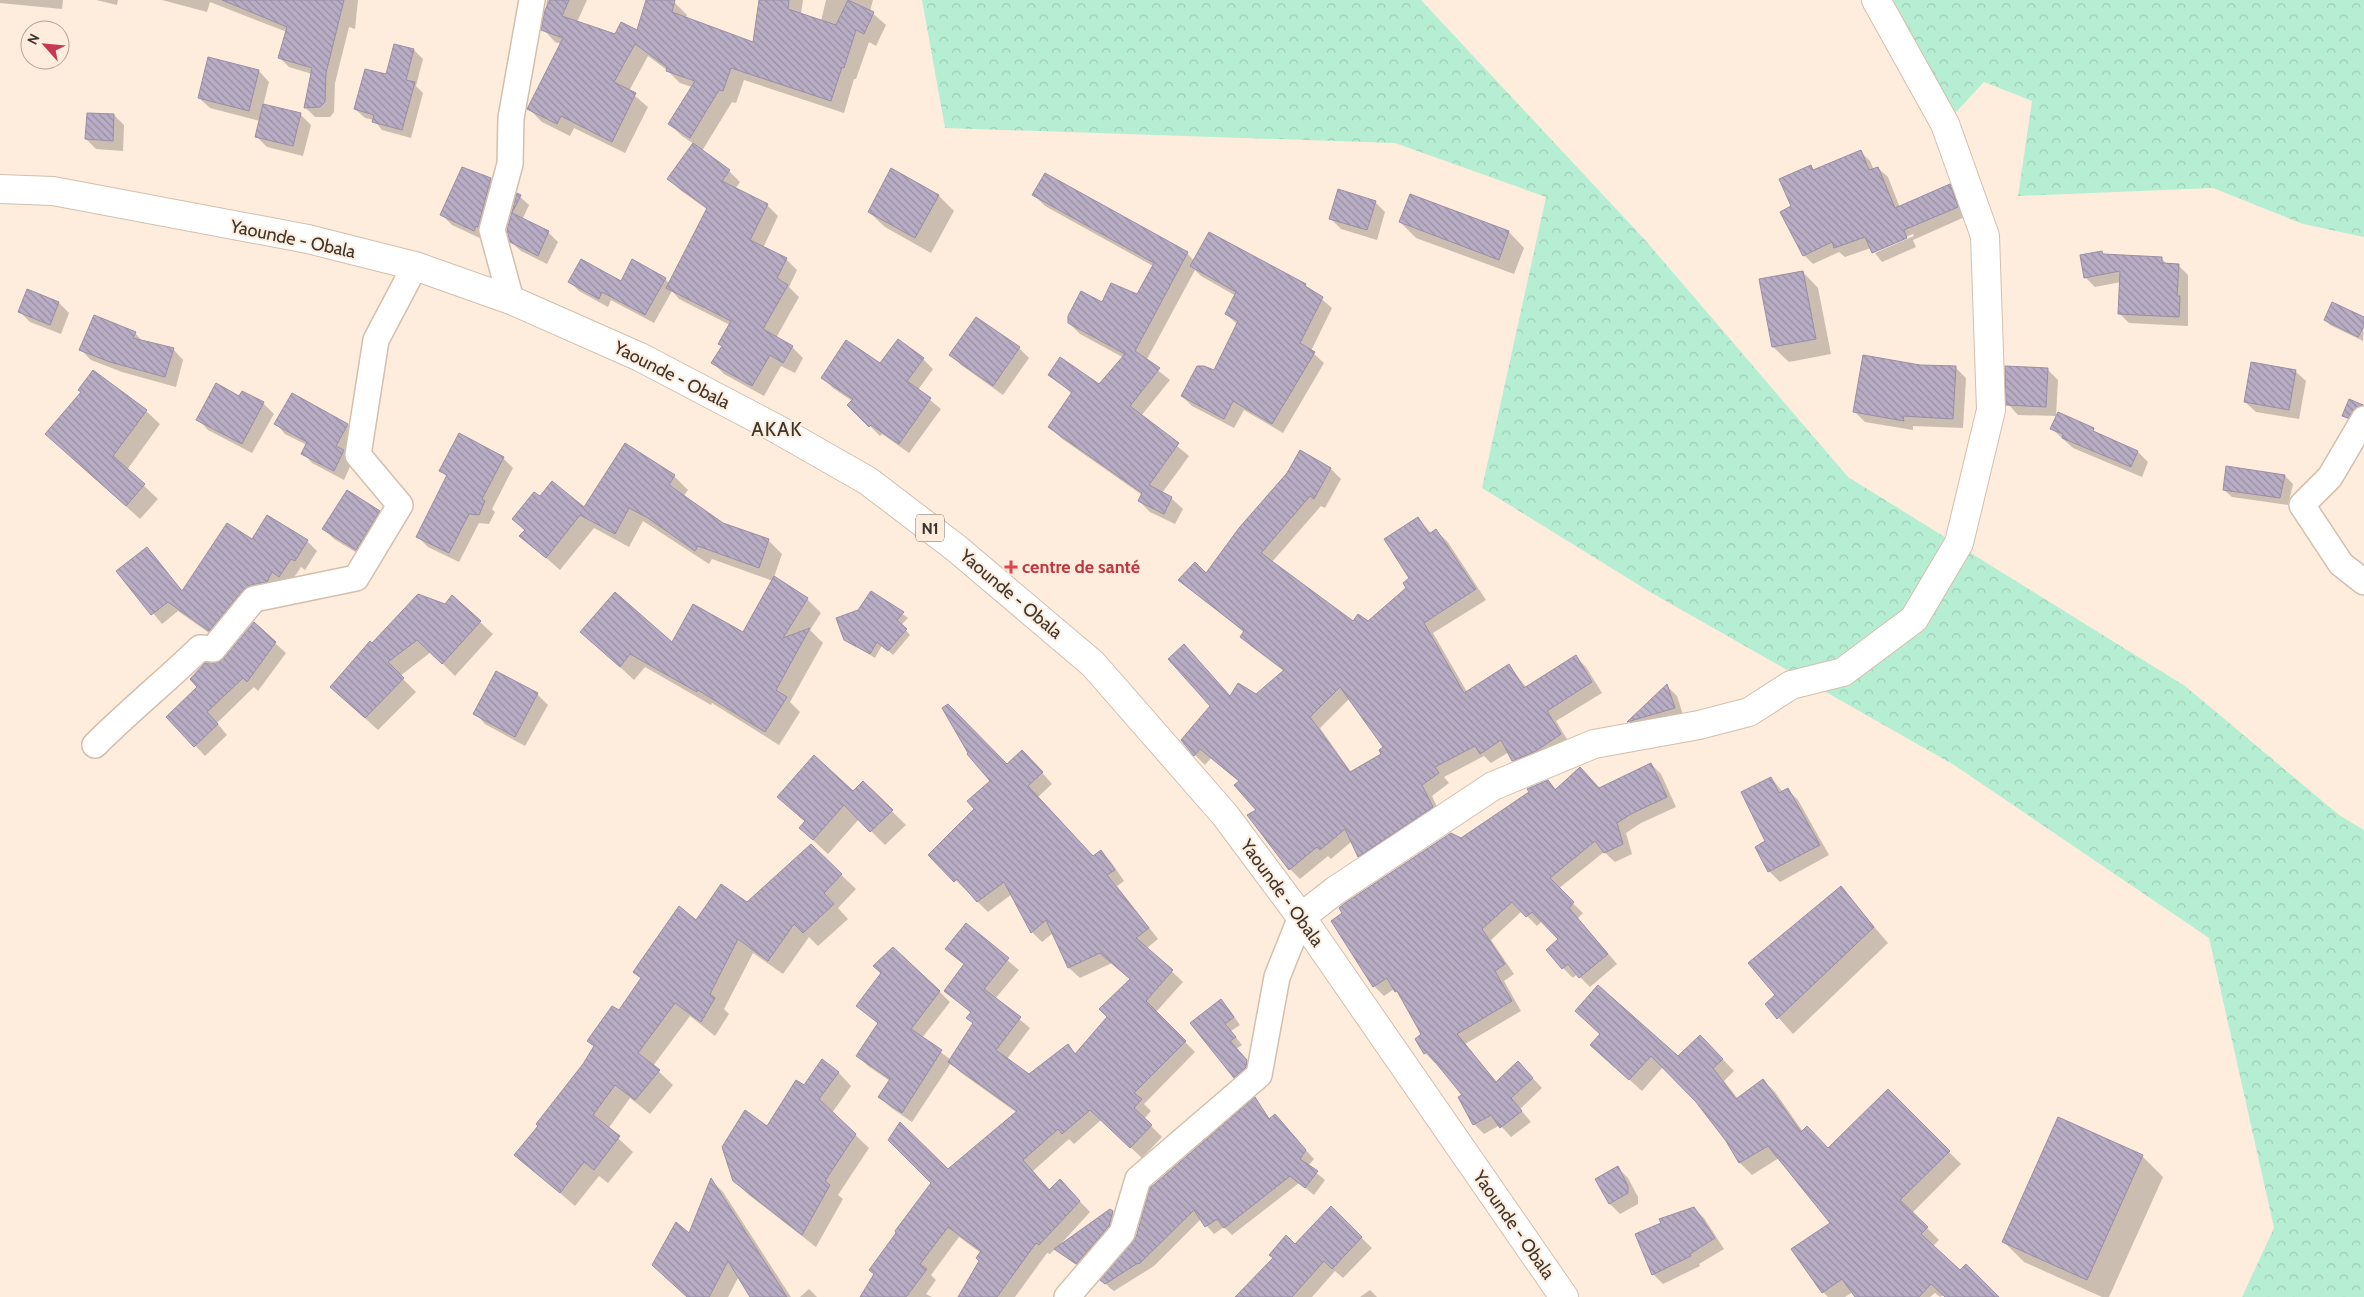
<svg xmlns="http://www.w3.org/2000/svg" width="2364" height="1297" font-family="Cabin,sans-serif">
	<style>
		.forest { fill: url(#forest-crowns) }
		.shadow { fill: #0003; fill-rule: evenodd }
		.building { fill: url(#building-back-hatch); stroke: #998ea5; fill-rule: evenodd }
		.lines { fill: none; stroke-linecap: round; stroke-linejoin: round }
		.minor-casing { stroke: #d3bfab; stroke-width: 28 }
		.tertiary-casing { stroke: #d3bfab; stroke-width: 30 }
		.trunk-casing { stroke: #d3bfab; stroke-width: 30 }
		.minor { stroke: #fff; stroke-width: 25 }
		.tertiary { stroke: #fff; stroke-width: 28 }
		.trunk { stroke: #fff; stroke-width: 28 }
		.health-dot { fill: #e0444e; stroke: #feeddd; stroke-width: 2 }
		.labels { text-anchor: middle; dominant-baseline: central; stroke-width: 4; stroke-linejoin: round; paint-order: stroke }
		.shield { fill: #feeddd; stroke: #776c62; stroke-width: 1 }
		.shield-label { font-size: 16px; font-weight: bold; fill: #3d352d }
		.street-label { font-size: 18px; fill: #3d352d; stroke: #feeddd }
		.health-label { font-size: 18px; font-weight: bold; fill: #be3a42; stroke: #feeddd; text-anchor: start }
		.quarter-label { font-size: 20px; letter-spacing: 1px; fill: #3d352d; stroke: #feeddd }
	</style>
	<defs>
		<pattern id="forest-crowns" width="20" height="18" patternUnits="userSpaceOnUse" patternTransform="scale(1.25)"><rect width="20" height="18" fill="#b6eed3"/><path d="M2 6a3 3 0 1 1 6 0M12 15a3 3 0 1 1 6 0" fill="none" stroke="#9dcdb5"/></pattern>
		<pattern id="building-back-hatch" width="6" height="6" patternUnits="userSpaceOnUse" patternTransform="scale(1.25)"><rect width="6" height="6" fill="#b8adc5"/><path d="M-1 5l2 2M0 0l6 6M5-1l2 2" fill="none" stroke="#978ea0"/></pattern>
	</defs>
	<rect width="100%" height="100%" fill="#feeddd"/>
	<g class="forest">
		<polygon points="922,0 1421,0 1646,241 1848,477 2185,686 2339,815 2364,830 2364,1297 2242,1297 2274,1228 2209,938 1954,765 1650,592 1482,488 1546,197 1395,143 945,128"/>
		<polygon points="1876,0 2364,0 2364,237 2303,224 2213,188 2018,196 2032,101 1984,82 1945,124"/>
	</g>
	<g class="shadow">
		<polygon points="0,0 63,0 62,9 0,3"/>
		<polygon points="96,0 118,0 117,5"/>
		<polygon points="162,0 358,0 355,29 349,27 335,83 334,112 330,117 315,117 305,107 312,74 289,67 279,57 287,32 210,2 207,12"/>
		<polygon points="547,0 587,0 577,22 616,36 638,32 647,0 665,0 674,2 687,15 686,18 754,43 761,0 803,0 801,14 821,21 826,0 873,0 870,11 886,25 876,46 869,42 856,79 854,79 844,113 744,80 736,103 732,102 702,151 729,171 740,182 735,189 767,205 778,216 763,248 786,259 797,270 789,287 799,297 776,338 792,347 803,358 795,373 781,366 764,396 724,374 713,363 723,347 730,325 679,299 672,291 654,323 611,300 608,307 579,291 570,282 621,282 665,279 670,284 708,210 680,190 669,179 694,144 682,136 670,124 692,87 680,83 667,70 648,56 629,91 648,107 625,153 574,128 570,136 542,122 529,109 561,44 555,42 543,29"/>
		<polygon points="395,45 414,50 423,59 416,86 423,93 411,138 382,130 374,120 365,118 355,109 387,76"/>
		<polygon points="209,59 259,71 269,82 263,106 301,115 311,125 303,156 267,147 257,137 260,121 210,108 199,98"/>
		<polygon points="114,115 124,125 123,151 96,149 86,139"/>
		<path d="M 1861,152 L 1870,161 L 1874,170 L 1878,168 L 1888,177 L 1900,208 L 1950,186 L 1959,195 L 1967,216 L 1913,240 L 1916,247 L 1882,262 L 1871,248 L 1845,257 L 1839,252 L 1813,264 L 1804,255 L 1793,207 L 1811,167 L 1815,171 ZM 1913,234 L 1914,236 L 1875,253 L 1875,250 Z"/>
		<polygon points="490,180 501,190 484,240 452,225 441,214"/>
		<polygon points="518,195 529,205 522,220 549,233 558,242 547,264 521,251 511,242 508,230"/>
		<polygon points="1034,195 1187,253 1194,261 1305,285 1332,308 1311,351 1324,363 1283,433 1244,410 1234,428 1192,406 1182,396 1214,372 1238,325 1226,314 1236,296 1201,276 1195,270 1146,361 1170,380 1141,416 1189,456 1162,493 1171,498 1183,509 1175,524 1150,512 1139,501 1142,495 1061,438 1050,427 1072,394 1050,374 1099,386 1124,358 1080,334 1069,323 1103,303 1137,296 1153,266 1045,206"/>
		<polygon points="939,196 954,211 931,253 885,227 869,212"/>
		<polygon points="1410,196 1509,232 1524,248 1514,274 1416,238 1400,222"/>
		<polygon points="1375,202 1385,212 1377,240 1341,229 1331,219"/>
		<polygon points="2101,252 2105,256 2162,259 2168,265 2178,265 2188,275 2188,326 2129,323 2119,313 2121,282 2095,287 2085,277"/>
		<polygon points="1803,272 1818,288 1831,354 1789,362 1773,347"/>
		<polygon points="28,291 59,303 69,313 61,334 30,322 20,312"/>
		<polygon points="2364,318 2363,341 2330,325 2325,320"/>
		<polygon points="135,333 143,342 173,349 183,360 176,387 122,372 91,360 81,350"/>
		<polygon points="1019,348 1029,358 1003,395 961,365 951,355"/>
		<polygon points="923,359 933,369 918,390 941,409 909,453 882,434 880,436 849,405 852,401 833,388 823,378"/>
		<polygon points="1920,366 1955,367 1966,378 1963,428 1913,426 1913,430 1865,422 1855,412"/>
		<polygon points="2048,370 2058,380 2056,416 2018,415 2008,404"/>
		<polygon points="2295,371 2306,381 2299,419 2256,412 2245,402"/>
		<polygon points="242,392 263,403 274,414 252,453 208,430 198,419 240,398"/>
		<polygon points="2350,400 2364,407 2353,422 2343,416"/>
		<polygon points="146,411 160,424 127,470 158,499 140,519 46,434"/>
		<polygon points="2058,414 2138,452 2148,462 2142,477 2073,448 2052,429"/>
		<polygon points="276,424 348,425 357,434 353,460 344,480 312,463 303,453 307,445 285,434"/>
		<polygon points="625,444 674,476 688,490 683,497 722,524 768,540 782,554 774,577 807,599 821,613 810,630 823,643 790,702 800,712 779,745 712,703 711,705 645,667 634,680 596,645 672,644 744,634 773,581 712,559 709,564 643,521 629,547 594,528 560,570 521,536 525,531 514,519 540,498 584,508"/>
		<path d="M 1300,452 L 1331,469 L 1341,479 L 1325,508 L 1321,506 L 1272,562 L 1354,623 L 1368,622 L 1408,589 L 1418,518 L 1432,534 L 1436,531 L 1447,541 L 1486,600 L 1433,633 L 1467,692 L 1509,666 L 1527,688 L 1576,657 L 1586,667 L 1602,693 L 1556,721 L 1570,744 L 1524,771 L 1513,760 L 1509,752 L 1491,763 L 1484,756 L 1444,777 L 1449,783 L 1432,796 L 1442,818 L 1369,866 L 1359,856 L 1352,841 L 1331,859 L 1328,856 L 1300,879 L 1290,869 L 1240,782 L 1211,758 L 1205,765 L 1195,755 L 1230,697 L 1256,696 L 1284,671 L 1252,647 L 1242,637 L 1245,633 L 1179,580 L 1207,575 L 1288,474 ZM 1350,698 L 1385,747 L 1383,754 L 1351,772 L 1320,728 Z"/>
		<polygon points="503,458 513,468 492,509 495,512 489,524 479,523 459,562 428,547 418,537 447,477 441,471"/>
		<polygon points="2227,467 2285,476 2293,484 2288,505 2232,497 2224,490"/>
		<polygon points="379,512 389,522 367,559 334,539 324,529"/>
		<polygon points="268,517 307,541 317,551 305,570 301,567 289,585 219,640 178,611 162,624 118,571 156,559 183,592 253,541"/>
		<polygon points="872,592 908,618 901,625 910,635 893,655 882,645 875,658 845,639 858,611"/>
		<polygon points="480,622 493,634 455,676 431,652 400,676 416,692 378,730 345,700 372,644"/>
		<polygon points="254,624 286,653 258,691 254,687 217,723 227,735 205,756 168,717 225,659"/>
		<polygon points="497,672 537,694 548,705 525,746 485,724 475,713"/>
		<polygon points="1667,686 1677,696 1684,718 1639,732 1629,722"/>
		<polygon points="1033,762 1052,784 1038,797 1094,857 1101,852 1111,862 1124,881 1117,886 1158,939 1147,948 1183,982 1156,1012 1195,1052 1144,1104 1151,1111 1144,1119 1162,1137 1142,1158 1101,1120 1074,1144 1069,1139 1033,1171 1050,1190 1070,1191 1090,1212 1058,1247 1110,1210 1120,1219 1084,1270 1055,1249 1050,1254 1047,1253 1015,1297 960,1297 981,1261 981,1253 959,1237 931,1275 936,1280 926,1294 932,1297 861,1297 948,1171 1017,1113 960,1072 951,1063 912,1122 890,1107 880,1097 890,1081 868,1066 858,1056 879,1024 858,1005 939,991 950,1002 922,1038 951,1060 974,1024 968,1018 971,1013 945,991 965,965 947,949 966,925 1019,970 995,999 1030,1028 1007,1059 1029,1076 1068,1046 1076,1054 1109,1017 1131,980 1112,963 1080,978 1069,968 1053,933 1042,942 1032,932 1012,894 988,912 930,855 975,809 992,781 1007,766"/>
		<polygon points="1651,764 1661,774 1676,807 1641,823 1626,833 1632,854 1615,862 1604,852 1558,889 1583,913 1578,918 1617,964 1590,987 1577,974 1573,978 1563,968 1560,939 1542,921 1537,926 1522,911 1491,940 1514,974 1504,981 1521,1011 1465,1044 1497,1083 1528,1073 1542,1088 1520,1109 1531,1122 1511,1137 1500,1125 1484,1134 1474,1124 1464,1095 1437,1062 1435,1063 1425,1053 1423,1035 1402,998 1394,989 1384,996 1374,986 1461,840 1548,781 1557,790 1599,789"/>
		<polygon points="1771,778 1783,792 1788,790 1798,800 1829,855 1780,882 1769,871 1767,842"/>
		<polygon points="863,783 906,825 885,845 859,819 828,854 800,828 806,822 779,797 853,792"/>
		<polygon points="811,846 856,889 838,908 848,919 818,946 809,937 783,974 753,953 724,1009 729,1014 715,1036 690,1016 653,1066 673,1085 650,1114 630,1098 608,1129 633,1152 608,1183 599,1176 575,1206 516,1155 584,1064 642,979 635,972 696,922 747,904"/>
		<polygon points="1841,888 1888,943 1793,1034 1766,1004 1777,995"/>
		<polygon points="1228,1008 1240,1025 1231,1031 1242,1045 1236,1049 1254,1069 1242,1084 1192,1023"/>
		<polygon points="1591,1045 1678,1058 1712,1048 1734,1071 1724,1081 1738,1099 1763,1080 1775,1092 1803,1132 1828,1149 1888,1091 1961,1164 1912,1213 1939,1240 1933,1246 1960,1272 1998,1297 1946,1297 1944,1295 1940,1297 1935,1293 1930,1297 1857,1297 1853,1292 1845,1297 1828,1297 1823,1292 1832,1223 1779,1158 1752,1175 1740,1163 1727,1141 1697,1101 1663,1067 1642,1091"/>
		<polygon points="838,1072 851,1086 832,1113 869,1148 838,1195 843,1199 816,1247 749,1195 735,1181 767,1128 804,1087"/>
		<polygon points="1255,1099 1270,1119 1282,1124 1314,1159 1308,1166 1325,1180 1314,1195 1299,1183 1232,1235 1224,1227 1214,1234 1201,1219 1154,1266 1114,1291 1110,1288 1102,1280"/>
		<polygon points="2142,1156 2163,1177 2109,1297 2102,1297 2024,1262 2004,1242"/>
		<polygon points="1618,1168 1628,1178 1638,1197 1638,1204 1620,1214 1610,1204 1597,1179"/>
		<polygon points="711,1180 723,1192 791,1297 752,1297 739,1276 728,1297 688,1297"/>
		<polygon points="1331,1208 1372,1248 1343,1278 1335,1271 1312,1297 1237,1297 1296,1246"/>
		<polygon points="1694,1208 1704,1218 1724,1249 1699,1264 1700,1266 1663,1284 1653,1274"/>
		<polygon points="809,1289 817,1297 800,1297"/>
		<polygon points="1370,1290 1377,1297 1360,1297"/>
	</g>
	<g class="building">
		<polygon points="222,0 344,0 326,73 325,102 320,107 304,108 312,68 278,58 287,27"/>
		<polygon points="550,0 569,0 562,16 615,34 621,22 637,30 646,0 675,0 672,12 753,42 759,0 789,0 788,9 836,25 848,0 874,12 864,34 856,30 844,68 842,67 831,101 731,68 723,91 719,90 690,138 668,124 695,81 666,71 667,67 635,44 614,82 636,93 612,142 561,116 557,124 527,109 563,38 541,30 545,10"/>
		<polygon points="394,44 414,49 406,80 415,82 402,130 372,122 374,115 354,109 365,69 386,74"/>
		<polygon points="208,57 259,70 249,111 198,98"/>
		<polygon points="263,104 301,113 293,146 255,137"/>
		<polygon points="87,113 114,114 113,141 85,139"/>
		<polygon points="693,143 730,170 722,181 768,204 750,240 787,258 777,278 788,285 763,329 793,346 783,363 770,355 752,386 711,363 722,346 718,344 731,321 666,288 707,208 667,179"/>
		<polygon points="1861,150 1869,170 1878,167 1895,208 1950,184 1958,207 1904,230 1907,238 1872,253 1865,237 1834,248 1832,242 1803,256 1780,212 1791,206 1779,179 1811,165 1813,170"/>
		<polygon points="462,167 491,178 478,227 476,226 474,231 440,215"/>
		<polygon points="891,168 939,195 915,238 868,212"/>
		<polygon points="1045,173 1188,252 1135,351 1160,368 1130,406 1179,443 1149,485 1172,497 1164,514 1138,501 1142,493 1048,427 1072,392 1048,375 1060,357 1099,384 1125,354 1068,323 1068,316 1081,291 1102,302 1111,283 1137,294 1154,263 1032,195"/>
		<polygon points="1338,189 1376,201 1367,230 1329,219"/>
		<polygon points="517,193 521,195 512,213 549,231 538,256 510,242 507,230"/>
		<polygon points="1410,194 1509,231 1499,260 1399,222"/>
		<polygon points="1209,232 1306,284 1305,286 1323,297 1300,343 1315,352 1272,424 1233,401 1224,419 1181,396 1197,366 1204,366 1214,370 1238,321 1225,314 1236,292 1190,266"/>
		<polygon points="2102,251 2103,254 2162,257 2162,263 2179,264 2177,296 2180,296 2179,317 2118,314 2120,271 2084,278 2080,255"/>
		<polygon points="581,259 621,281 632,259 666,278 645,315 602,292 599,299 568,282"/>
		<polygon points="1803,271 1816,339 1772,347 1759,279"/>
		<polygon points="27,289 59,302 50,325 18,312"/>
		<polygon points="2332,302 2364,317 2364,326 2358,337 2324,320"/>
		<polygon points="94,315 136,332 133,338 174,348 165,377 110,362 79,350"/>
		<polygon points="976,317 1020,347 993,386 949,355"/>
		<polygon points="898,339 924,358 907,381 931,398 899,444 871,425 869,427 847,405 853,399 821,378 846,340 880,363"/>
		<polygon points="1863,355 1920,365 1956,366 1953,419 1903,416 1904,421 1853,412"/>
		<polygon points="2251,362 2296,370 2289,410 2244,402"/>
		<polygon points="2005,366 2048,368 2046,407 2006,405"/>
		<polygon points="93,370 147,410 113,456 145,484 126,506 45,434 81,392 78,390"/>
		<polygon points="216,383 239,396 242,391 264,402 242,444 196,420"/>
		<polygon points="292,393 348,424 336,446 344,450 334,471 301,454 307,442 274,424"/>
		<polygon points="2349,399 2363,405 2356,407 2348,418 2342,416"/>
		<polygon points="2058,412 2094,428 2093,431 2138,451 2131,467 2062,438 2063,434 2050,429"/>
		<polygon points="459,433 504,457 482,499 485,501 479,515 469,514 449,553 416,537 447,475 439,471"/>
		<polygon points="625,443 675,475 669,485 723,523 769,539 759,568 698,546 695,551 648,518 629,508 615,534 580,515 546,558 519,536 525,530 512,519 534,492 540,496 552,481 584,507"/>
		<path d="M 1300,450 L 1331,468 L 1314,499 L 1310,496 L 1261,553 L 1353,621 L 1358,614 L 1368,621 L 1406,588 L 1403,583 L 1409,578 L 1384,539 L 1418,517 L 1429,534 L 1436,529 L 1476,589 L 1424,623 L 1464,693 L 1509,664 L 1524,688 L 1576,655 L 1592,682 L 1547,711 L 1561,734 L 1536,751 L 1512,761 L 1501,740 L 1480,754 L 1475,746 L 1435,767 L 1439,773 L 1422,785 L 1433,807 L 1358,857 L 1345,829 L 1320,850 L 1317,847 L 1289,870 L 1247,815 L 1256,810 L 1234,785 L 1239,781 L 1200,749 L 1194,756 L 1181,740 L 1210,706 L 1168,659 L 1184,644 L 1230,696 L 1238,683 L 1256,694 L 1284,670 L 1240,637 L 1244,631 L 1178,580 L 1195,562 L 1206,573 L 1239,528 L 1287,473 ZM 1340,687 L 1383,747 L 1379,750 L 1381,754 L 1350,772 L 1310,717 Z"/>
		<polygon points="2226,466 2285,475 2280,498 2223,490"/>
		<polygon points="347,490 380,511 356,550 322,529"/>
		<polygon points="267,515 308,540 295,561 291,559 279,577 272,572 267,582 251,585 243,590 209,631 168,602 151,615 116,571 147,547 182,591 227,523 252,539"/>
		<polygon points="774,576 808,598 783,638 810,628 776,690 787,697 765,732 698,690 697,692 630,654 620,667 580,632 615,592 672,642 693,604 743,632"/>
		<polygon points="871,591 904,612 897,620 907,629 888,651 877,642 870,654 844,640 836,618 858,610"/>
		<polygon points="418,594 445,604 452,595 481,621 442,664 417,640 388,662 404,678 365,718 330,687 370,641 372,643"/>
		<polygon points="254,622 276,642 247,682 243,678 207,712 218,724 194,747 166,717 197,687 190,679 205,663 218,662 224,658"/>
		<polygon points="496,671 538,693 515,737 473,714"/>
		<polygon points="1667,684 1675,708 1627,722"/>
		<polygon points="948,704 1007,764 1022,750 1043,772 1028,786 1093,856 1101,850 1115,870 1107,875 1149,928 1136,938 1173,970 1146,1001 1186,1041 1134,1093 1142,1099 1134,1108 1152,1125 1130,1148 1090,1110 1062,1134 1058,1129 1023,1160 1049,1190 1060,1179 1080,1201 1039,1245 1036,1243 997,1297 958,1297 979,1261 976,1258 981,1251 948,1227 920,1264 927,1269 906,1297 860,1297 874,1274 869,1270 896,1233 895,1231 931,1183 888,1140 900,1122 948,1169 1017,1111 948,1062 973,1023 966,1018 971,1012 944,991 964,964 945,949 966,923 1009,958 984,989 1021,1017 996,1050 1029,1074 1068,1044 1075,1054 1107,1017 1099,1009 1130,979 1100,953 1068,968 1046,920 1031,933 1004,882 977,902 957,879 954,882 928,855 974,809 967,801 990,781 967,754 968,753 942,708"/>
		<polygon points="814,755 853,791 863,781 893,810 870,832 844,805 813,840 799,828 805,821 777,797"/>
		<polygon points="1651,763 1667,797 1631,814 1617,823 1623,844 1604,853 1595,841 1550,878 1574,902 1569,908 1608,954 1579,978 1568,964 1562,969 1546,950 1558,939 1532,912 1526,917 1512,902 1482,929 1505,964 1495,971 1512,1001 1457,1034 1496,1082 1518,1061 1533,1078 1511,1098 1522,1111 1500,1128 1491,1115 1473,1125 1458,1097 1462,1095 1427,1052 1424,1054 1415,1039 1421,1034 1397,991 1395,992 1387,978 1373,987 1331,921 1342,913 1339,908 1345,903 1451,833 1461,838 1529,792 1527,789 1548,780 1555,790 1580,767 1599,788"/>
		<polygon points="1771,777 1779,793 1788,788 1820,845 1768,872 1755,847 1765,841 1741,792"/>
		<polygon points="811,844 842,874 824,893 834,904 803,933 794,924 768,961 738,939 710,994 715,998 701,1022 675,1003 638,1053 660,1070 635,1100 615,1085 593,1115 620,1136 594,1170 584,1162 560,1193 514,1155 538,1126 536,1124 583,1064 594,1046 587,1041 612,1006 619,1010 641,978 633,972 679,906 696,920 721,884 747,902"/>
		<polygon points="1841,886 1874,927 1777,1019 1765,1004 1775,995 1748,963"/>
		<polygon points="893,947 940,991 911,1029 942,1050 902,1113 878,1097 890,1079 856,1056 878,1023 856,1006 881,973 873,966"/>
		<polygon points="1598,985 1678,1056 1700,1035 1723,1059 1713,1068 1736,1099 1763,1079 1801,1132 1807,1126 1828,1148 1888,1089 1950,1151 1900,1200 1928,1227 1921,1234 1960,1270 1966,1264 1999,1297 1945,1297 1931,1284 1919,1297 1855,1297 1842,1279 1822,1293 1791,1249 1830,1223 1768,1146 1739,1163 1726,1141 1696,1102 1651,1056 1629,1080 1590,1045 1600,1034 1575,1011"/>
		<polygon points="1221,999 1234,1017 1225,1024 1236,1037 1230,1041 1247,1060 1246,1067 1234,1078 1190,1023"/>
		<polygon points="822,1059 839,1072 819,1099 856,1134 825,1181 830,1185 802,1235 733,1181 722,1147 745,1110 767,1126 796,1080 804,1085"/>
		<polygon points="1255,1097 1269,1119 1275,1114 1306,1150 1300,1159 1318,1171 1305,1188 1290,1176 1224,1228 1217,1219 1205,1227 1194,1210 1139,1264 1138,1263 1105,1284 1100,1280 1136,1237 1150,1188"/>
		<polygon points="2058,1117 2143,1155 2087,1280 2002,1242"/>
		<polygon points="1618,1166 1628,1186 1628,1193 1609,1204 1595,1179"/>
		<polygon points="711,1178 787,1297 750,1297 728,1261 709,1297 687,1297 652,1265 676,1222 689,1233"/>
		<polygon points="1331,1206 1362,1237 1332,1269 1324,1261 1292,1297 1235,1297 1273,1258 1269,1255 1286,1235 1295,1244"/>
		<polygon points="1694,1207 1715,1238 1690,1254 1691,1256 1652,1275 1635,1234 1661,1223 1659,1219"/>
		<polygon points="1110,1209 1113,1211 1109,1226 1076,1264 1054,1249"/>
	</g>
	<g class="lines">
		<defs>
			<g id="minor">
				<polyline points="511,300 492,230 510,164 511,118 532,0"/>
				<polyline points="2364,419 2330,477 2302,505 2341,564 2364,582"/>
				<path d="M 95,745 C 129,711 166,681 200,648 L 213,649 L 254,599 L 356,578 L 400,505 L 358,455 L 376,340 L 415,266"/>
				<polyline points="1067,1297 1122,1233 1138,1179 1259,1075 1277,977 1301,917"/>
			</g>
			<polyline id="tertiary" points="1301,917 1336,890 1493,786 1594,744 1699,725 1749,712 1791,685 1843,672 1914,619 1959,543 1991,410 1985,236 1945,124 1876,0"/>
			<polyline id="trunk" points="0,189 53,191 308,239 415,266 511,300 640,357 777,429 868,481 956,548 1093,664 1225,815 1301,917 1564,1297"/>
		</defs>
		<use href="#minor" class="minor-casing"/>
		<use href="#tertiary" class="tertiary-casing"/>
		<use href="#trunk" class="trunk-casing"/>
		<use href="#minor" class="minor"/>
		<use href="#tertiary" class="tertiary"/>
		<use href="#trunk" class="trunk"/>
	</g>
	<path class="health-dot" d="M1008.5 559.5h5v5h5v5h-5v5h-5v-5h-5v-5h5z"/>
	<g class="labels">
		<rect class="shield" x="916" y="514.5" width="28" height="27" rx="4"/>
		<g class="shield-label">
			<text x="930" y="528">N1</text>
		</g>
		<g class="street-label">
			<text transform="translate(293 239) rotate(12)">Yaounde - Obala</text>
			<text transform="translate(672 375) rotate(27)">Yaounde - Obala</text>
			<text transform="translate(1011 594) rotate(40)">Yaounde - Obala</text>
			<text transform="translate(1282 893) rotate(54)">Yaounde - Obala</text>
			<text transform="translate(1514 1225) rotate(55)">Yaounde - Obala</text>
		</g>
		<g class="health-label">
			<text x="1022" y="567">centre de santé</text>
		</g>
		<g class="quarter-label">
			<text x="777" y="429">AKAK</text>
		</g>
	</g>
	<g transform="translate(45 45) rotate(297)"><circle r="24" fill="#feeddd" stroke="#b1a397"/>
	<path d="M0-4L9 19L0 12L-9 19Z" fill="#c83850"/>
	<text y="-8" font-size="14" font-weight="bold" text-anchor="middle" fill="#3d352d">N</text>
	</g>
</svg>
